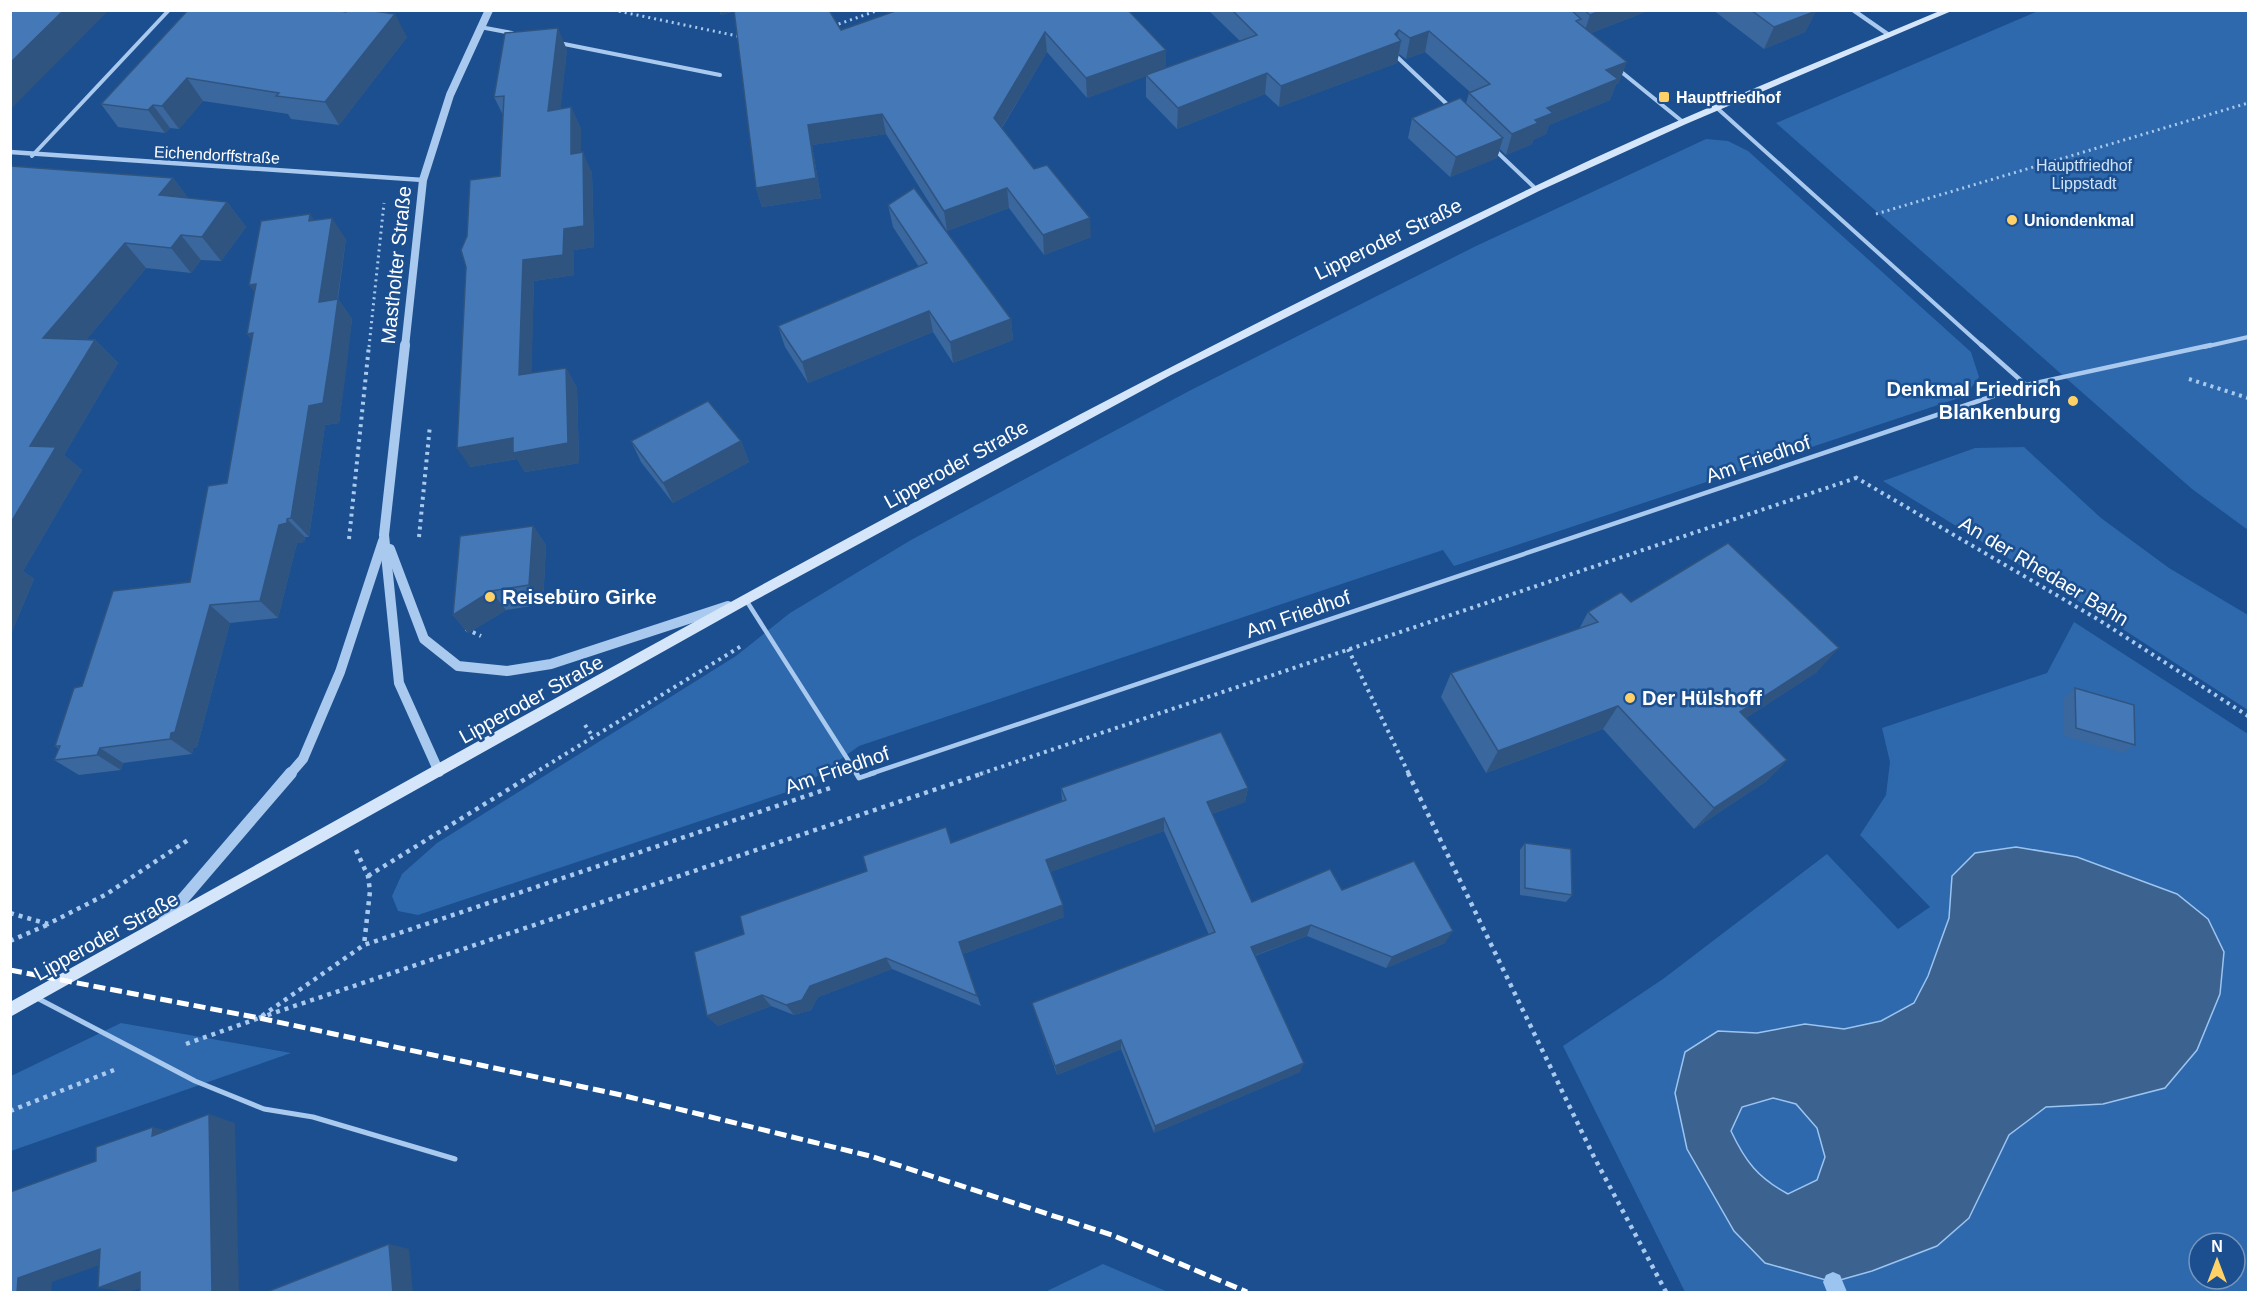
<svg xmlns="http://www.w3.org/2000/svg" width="2259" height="1303" font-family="Helvetica,sans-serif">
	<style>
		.green { fill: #2e69ad; fill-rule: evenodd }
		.water { fill: #3c6290; stroke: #9cc4f0; stroke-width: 1.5; fill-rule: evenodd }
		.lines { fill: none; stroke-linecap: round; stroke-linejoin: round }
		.stream { fill: #9cc4f0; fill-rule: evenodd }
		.path-far2 { stroke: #a9c9ee; stroke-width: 3; stroke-dasharray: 2 4; stroke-linecap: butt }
		.path-far1 { stroke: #a9c9ee; stroke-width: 4; stroke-dasharray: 3 4.5; stroke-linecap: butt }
		.path { stroke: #a9c9ee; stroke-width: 4.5; stroke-dasharray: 4 5; stroke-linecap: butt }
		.service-far2 { stroke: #a9c9ee; stroke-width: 4 }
		.service-far1 { stroke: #a9c9ee; stroke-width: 4.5 }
		.service { stroke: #a9c9ee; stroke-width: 5 }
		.minor { stroke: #a9c9ee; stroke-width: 4.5 }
		.tertiary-far2 { stroke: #a9c9ee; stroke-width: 8 }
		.tertiary-far1 { stroke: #a9c9ee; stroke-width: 10 }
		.tertiary { stroke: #a9c9ee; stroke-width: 12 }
		.secondary { fill: #d6e6fa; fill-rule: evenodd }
		.rail { stroke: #fff; stroke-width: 5; stroke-dasharray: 12 5; stroke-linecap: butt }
		.wall { fill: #3a679d }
		.shaded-wall { fill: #305480 }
		.building { fill: #4478b7; stroke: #305480; stroke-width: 1.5 }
		.poi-dot { fill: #ffd166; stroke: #1b4f8f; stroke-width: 2 }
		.labels { text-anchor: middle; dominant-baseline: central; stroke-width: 5; stroke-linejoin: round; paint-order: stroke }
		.far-poi-label { font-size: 16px; font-weight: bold; fill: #fff; stroke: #1b4f8f; text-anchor: start }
		.far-street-label { font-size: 16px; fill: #fff; stroke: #1b4f8f }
		.far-park-label { font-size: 16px; fill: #cfe3fa; stroke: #1b4f8f }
		.street-label { font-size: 20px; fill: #fff; stroke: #1b4f8f }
		.poi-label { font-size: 20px; font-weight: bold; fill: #fff; stroke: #1b4f8f; text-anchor: start }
	</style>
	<rect width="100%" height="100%" fill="#1b4f8f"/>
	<g class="green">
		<polygon points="2038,11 2248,11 2248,530 2192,489 1776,123"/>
		<polygon points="1706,139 1728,141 1748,151 1971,352 1979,377 1965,396 1454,566 1443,550 859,746 802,787 418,915 398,911 392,896 402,874 437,843 736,656 790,613 911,540 1189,391 1476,246"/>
		<polygon points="2024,447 2101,518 2169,568 2248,615 2248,710 2104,617 1883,481 1975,448"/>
		<path d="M 2074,622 L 2248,734 L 2248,1292 L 1685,1292 L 1563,1046 L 1663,979 L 1827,854 L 1898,929 L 1930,907 L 1860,835 L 1886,795 L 1890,762 L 1882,728 L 2047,673 ZM 1952,876 L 2130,878 L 2177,893 L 2103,1104 L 2046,1107 L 2009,1135 L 1970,1218 L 1937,1246 L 1872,1271 L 1833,1282 L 1765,1263 L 1734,1231 L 1718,1031 L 1757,1033 L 1805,1024 L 1844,1029 L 1881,1021 L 1914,1003 L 1928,976 L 1949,918 ZM 2199,1243 L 2235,1243 L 2235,1279 L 2199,1279 Z"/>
		<polygon points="121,1023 291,1053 11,1151 11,1076"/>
		<path d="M 1773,1098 L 1796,1104 L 1817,1128 L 1825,1157 L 1817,1180 L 1788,1194 C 1757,1177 1746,1163 1731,1131 L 1742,1107 Z"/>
		<polygon points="1103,1264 1168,1292 1045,1292"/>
	</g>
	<path class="water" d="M 2016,847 L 2077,857 L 2177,894 L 2208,919 L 2224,952 L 2220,994 L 2197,1050 L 2165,1088 L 2103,1104 L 2046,1107 L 2009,1135 L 1969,1218 L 1937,1246 L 1872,1271 L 1833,1282 L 1765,1263 L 1734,1231 L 1687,1149 L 1675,1093 L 1685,1052 L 1718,1031 L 1757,1033 L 1805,1024 L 1844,1029 L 1881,1021 L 1914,1003 L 1928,976 L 1949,918 L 1952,876 L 1975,853 ZM 1773,1098 L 1796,1104 L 1817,1128 L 1825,1157 L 1817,1180 L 1788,1194 C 1758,1178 1745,1161 1731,1131 L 1742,1107 Z"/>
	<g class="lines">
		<polygon class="stream" points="1833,1272 1840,1275 1847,1292 1827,1292 1823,1282 1826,1275"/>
		<g class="path-far2">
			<polyline points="613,10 742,37"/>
			<polyline points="833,26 879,10"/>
			<polyline points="1876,214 2248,103"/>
			<polyline points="369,347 384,203"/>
		</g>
		<g class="path-far1">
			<polyline points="2189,379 2248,398"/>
			<polyline points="1855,477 2099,620 2248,716"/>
			<polyline points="419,537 430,425"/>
			<polyline points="349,539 369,345"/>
			<polyline points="466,629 481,636"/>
			<polyline points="1348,649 1409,774"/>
			<polyline points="585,725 593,737"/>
			<polyline points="533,774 743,645"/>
			<polyline points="980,774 1856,478"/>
		</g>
		<g class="path">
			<polyline points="1408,773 1594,1157 1666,1292"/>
			<polyline points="356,850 368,876 370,891 364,945"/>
			<polyline points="368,876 535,773"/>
			<polyline points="10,913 48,924 105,895 188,840"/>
			<polyline points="10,941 47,925"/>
			<polyline points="259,1018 984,773"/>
			<polyline points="186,1044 259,1018 364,945 833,787"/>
			<polyline points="10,1111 114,1070"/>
		</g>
		<g class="service-far2">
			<polyline points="480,27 512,33"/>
			<polyline points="559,43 720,75"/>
			<polyline points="1395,55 1450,107"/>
			<polyline points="1619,70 1683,122"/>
			<polyline points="1717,108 1983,347"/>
			<polyline points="1495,150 1536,189"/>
			<polyline points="32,156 169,10"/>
			<polyline points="2204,347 2248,337"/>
		</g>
		<g class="service-far1">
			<polyline points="1981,345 2026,385"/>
			<polyline points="746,600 857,774"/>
			<polyline points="870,774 2026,385 2211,345"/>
		</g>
		<g class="service">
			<polyline points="856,773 859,778 874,773"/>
			<polyline points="37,998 195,1081 264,1109 313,1117 455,1159"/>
		</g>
		<g class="minor">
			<polyline points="1853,10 1889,35"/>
			<polyline points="10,152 423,180"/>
		</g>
		<polyline class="tertiary-far2" points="405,347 423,180 450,95 489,10"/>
		<g class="tertiary-far1">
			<polyline points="405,345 384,535 399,683 439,772"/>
			<polyline points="390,549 424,639 458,666 507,671 551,664 728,606"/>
			<polyline points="290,774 303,759 340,672 383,541"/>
		</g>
		<polyline class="tertiary" points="164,921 291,773"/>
		<path class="secondary" d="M 1942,10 L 1954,10 L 1686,124 L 1539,191 L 1171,375 L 750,603 L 10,1017 L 10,1002 C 513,723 1012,436 1531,188 C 1665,123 1804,68 1942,10 Z"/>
		<polyline class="rail" points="10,970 259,1018 621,1095 870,1156 1112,1235 1247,1292"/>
	</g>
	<g class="wall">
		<polygon points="188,10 407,37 339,125 291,119 288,114 203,101 179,129 170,128 165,133 118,127 101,104"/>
		<polygon points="719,10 829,10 841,30 1128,10 1166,68 1240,41 1208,10 1650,10 1591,33 1619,83 1616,84 1610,100 1549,125 1546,134 1533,140 1532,144 1506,155 1500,149 1497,158 1450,177 1408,138 1412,118 1466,103 1469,93 1470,92 1425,52 1406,59 1399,54 1397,63 1279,107 1265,94 1177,129 1146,97 1146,76 1087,98 1047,52 1002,128 1034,169 1091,237 1044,255 1009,208 947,231 886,134 812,145 821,198 762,207 756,188 735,11 721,15"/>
		<polygon points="1713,10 1816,11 1805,32 1764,49"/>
		<polygon points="567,50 560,109 571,107 581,129 581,152 592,173 594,247 574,250 574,275 534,281 531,373 566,368 577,388 579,463 525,472 517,459 470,467 500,176 503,115 494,97"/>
		<polygon points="42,169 173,178 188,198 227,202 246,227 221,261 201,260 191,273 146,268 87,339 95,340 118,363 64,455 82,470 23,571 34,579 10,636"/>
		<polygon points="888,205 1011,319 1013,340 953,363 933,332 808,383 785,347 778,326 919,267 893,227"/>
		<polygon points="310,214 314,221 346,239 338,299 352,319 339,423 325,425 309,537 305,537 304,542 297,543 278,618 230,623 197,747 193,748 192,754 123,763 121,770 79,775 54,760 59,749 55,746 82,686 190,582 227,483 252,340 247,334"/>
		<polygon points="631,441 741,441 749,462 673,503 641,462"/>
		<polygon points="533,526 546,545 543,604 506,610 468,633 453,615"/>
		<polygon points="1631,602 1817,672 1746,718 1787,760 1765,782 1694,829 1603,729 1486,773 1441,697 1451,673 1579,629 1588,612"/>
		<polygon points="2075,688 2135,745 2123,753 2064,736 2064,697"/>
		<polygon points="1061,788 1248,788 1245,802 1212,814 1252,902 1342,890 1445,943 1386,968 1307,936 1255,956 1300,1072 1154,1133 1121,1049 1057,1075 1035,1013 1032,1003 1209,935 1164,831 1050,872 1064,917 963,954 981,1006 892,969 818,997 811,1010 794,1015 771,1006 718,1026 707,1016 744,934 951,843 1062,801"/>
		<polygon points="1525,843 1572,895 1566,902 1520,895 1520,850"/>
	</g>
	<g class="shaded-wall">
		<polygon points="64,10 109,10 10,110 10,63"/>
		<polygon points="720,10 738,10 721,15"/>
		<polygon points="1602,10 1650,10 1583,36 1590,15"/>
		<polygon points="1816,11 1805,32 1764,49 1774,27"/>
		<polygon points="395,14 407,37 339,125 325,102"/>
		<polygon points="558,28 567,50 558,132 548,111"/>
		<polygon points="1399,30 1396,43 1401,41 1397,63 1279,107 1281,86 1395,34"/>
		<polygon points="1429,31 1425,52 1406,59 1410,38"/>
		<polygon points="1045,32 1047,52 996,137 994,118"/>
		<polygon points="1166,50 1166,69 1087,98 1086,78"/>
		<polygon points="1627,62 1619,83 1616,84 1610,100 1549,125 1546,134 1533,140 1532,144 1506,155 1512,134 1535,120 1547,108 1606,70"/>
		<polygon points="1267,73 1265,94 1177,129 1178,108"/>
		<polygon points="187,78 203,101 179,129 162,106"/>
		<polygon points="153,105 170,128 165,133 148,110"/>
		<polygon points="571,107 581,129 581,175 571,154"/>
		<polygon points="882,114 886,134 812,145 821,198 762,207 756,188 808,125"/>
		<polygon points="1503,138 1497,158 1450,177 1456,157"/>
		<polygon points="583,152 592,173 594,247 574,250 574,275 534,281 531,396 519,375 523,260 564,229"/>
		<polygon points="173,178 192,203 159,195"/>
		<polygon points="1007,188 1009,208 947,231 944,211"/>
		<polygon points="227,202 246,227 221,261 202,237"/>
		<polygon points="310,214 324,235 309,221"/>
		<polygon points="332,218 346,239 334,322 319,302"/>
		<polygon points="1090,218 1091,237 1044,255 1043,235"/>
		<polygon points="181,235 201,260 191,273 171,248"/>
		<polygon points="125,243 146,268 68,362 43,338"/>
		<polygon points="256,284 265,306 249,285"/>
		<polygon points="338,299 352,319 346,371 339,423 325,425 309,537 291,518 309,406"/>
		<polygon points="929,311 933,332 808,383 802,362"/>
		<polygon points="1011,319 1013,340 953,363 950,342"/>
		<polygon points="253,333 263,354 247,334"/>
		<polygon points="95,340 118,363 64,455 82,470 23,571 34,579 10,636 10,524 30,446"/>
		<polygon points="566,368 577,388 579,463 525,472 517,459 470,467 457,448 513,438"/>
		<polygon points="741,441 749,462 673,503 663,483"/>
		<polygon points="287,519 305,537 304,542 297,543 278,618 260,601 279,525"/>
		<polygon points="533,526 546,545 543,604 529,585"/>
		<polygon points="491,591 506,610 468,633 453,615"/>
		<polygon points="210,605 230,623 197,747 193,748 192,754 170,739 171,733"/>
		<polygon points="1839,648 1817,672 1720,735 1740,712"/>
		<polygon points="1618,706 1603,729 1486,773 1498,751"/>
		<polygon points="100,748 123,763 121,770 97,755"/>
		<polygon points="1787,760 1765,782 1694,829 1714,808"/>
		<polygon points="1248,788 1245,802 1206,816 1207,802"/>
		<polygon points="1164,818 1164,831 1048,873 1046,860"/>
		<polygon points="1063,905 1064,917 963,954 981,1006 959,942"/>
		<polygon points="1311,925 1307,936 1248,958 1251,947"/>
		<polygon points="1453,931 1445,943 1386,968 1392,957"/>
		<polygon points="886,958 892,969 818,997 811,1010 794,1015 786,1005 810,986"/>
		<polygon points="762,995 771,1006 718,1026 707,1016"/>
		<polygon points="1121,1040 1121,1049 1057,1075 1055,1066"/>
		<polygon points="1304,1063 1300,1072 1154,1133 1155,1126"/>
		<polygon points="209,1114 235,1123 239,1293 212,1293"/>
		<polygon points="153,1127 181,1135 152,1136"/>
		<polygon points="389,1244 409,1249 413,1293 393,1293"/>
		<polygon points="100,1249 131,1254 52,1282 51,1293 17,1293 18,1278"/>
		<polygon points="140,1272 170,1276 130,1292 98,1288"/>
	</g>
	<g class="building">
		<polygon points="10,10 64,10 10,63"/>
		<polygon points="188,10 334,10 346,12 348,10 366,10 395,14 325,102 276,96 279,93 187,78 162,106 153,105 148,110 101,104"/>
		<polygon points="734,10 829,10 841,30 898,10 1128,10 1166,50 1086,78 1045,32 994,118 1034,169 1047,165 1090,218 1043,235 1007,188 944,211 882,114 808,125 816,178 756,188"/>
		<polygon points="1232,10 1571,10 1581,19 1576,21 1627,62 1606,70 1618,79 1547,108 1553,113 1535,120 1538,123 1512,134 1469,93 1490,84 1429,31 1410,38 1399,30 1395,34 1401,41 1281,86 1267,73 1178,108 1146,75 1257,35"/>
		<polygon points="1584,10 1602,10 1590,15"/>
		<polygon points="1751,10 1816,10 1816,11 1774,27"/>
		<polygon points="558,28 548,111 571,107 571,154 583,152 584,226 564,229 563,255 523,260 519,375 566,368 568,443 513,453 513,438 457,448 466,267 461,250 467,236 470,180 500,176 504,96 494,97 505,33"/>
		<polygon points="1460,98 1503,138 1456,157 1412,118"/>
		<polygon points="10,166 173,178 159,195 227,202 202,237 181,235 171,248 125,243 43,338 95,340 30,446 56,447 10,524"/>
		<polygon points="914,188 1011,319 950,342 929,311 802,362 778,326 927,263 888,205"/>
		<polygon points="310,214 309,221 332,218 319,302 338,299 331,351 323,403 309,406 291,518 287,519 287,523 279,525 260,601 210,605 175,732 171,733 170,739 100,748 97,755 54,760 60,746 55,746 74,688 82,686 113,591 190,582 208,486 227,483 253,333 247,334 256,284 249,285 261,221"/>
		<polygon points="708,401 741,441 663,483 631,441"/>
		<polygon points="533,526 529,585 491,591 453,615 460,536"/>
		<polygon points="1728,543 1839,648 1740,712 1787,760 1714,808 1618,706 1498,751 1451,673 1598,622 1588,612 1621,592 1631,602"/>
		<polygon points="2075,688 2134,705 2135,745 2076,728"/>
		<polygon points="1221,732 1248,788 1207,802 1252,902 1330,869 1342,890 1414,861 1453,931 1392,957 1311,925 1251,947 1304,1063 1155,1126 1121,1040 1055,1066 1032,1003 1215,932 1164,818 1046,860 1063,905 959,942 977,996 886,958 810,986 802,1000 786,1005 762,995 707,1016 694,952 744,934 740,916 867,871 863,856 946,827 951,843 1066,800 1061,788"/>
		<polygon points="1525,843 1571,849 1572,895 1525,888"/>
		<polygon points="209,1114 212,1293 140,1293 140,1272 98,1288 100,1249 18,1278 17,1293 10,1293 10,1192 96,1161 96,1147 153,1127 152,1136"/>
		<polygon points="389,1244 393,1293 264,1293"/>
	</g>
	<g class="poi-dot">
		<rect x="1658" y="91" width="12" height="12" rx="3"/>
		<circle cx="2012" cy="220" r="6"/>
		<circle cx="2073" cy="401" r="6"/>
		<circle cx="490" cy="597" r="6"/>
		<circle cx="1630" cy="698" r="6"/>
	</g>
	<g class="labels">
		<g class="far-poi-label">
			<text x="1676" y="97">Hauptfriedhof</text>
			<text x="2024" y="220">Uniondenkmal</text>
		</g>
		<g class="far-street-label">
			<text transform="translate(217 155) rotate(3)">Eichendorffstraße</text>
		</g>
		<g class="far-park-label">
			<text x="2084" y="165">Hauptfriedhof<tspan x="2084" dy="18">Lippstadt</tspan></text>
		</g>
		<g class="street-label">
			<text transform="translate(1388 239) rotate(-26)">Lipperoder Straße</text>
			<text transform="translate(396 265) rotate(-84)">Mastholter Straße</text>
			<text transform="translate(1758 459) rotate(-19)">Am Friedhof</text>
			<text transform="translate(956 464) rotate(-29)">Lipperoder Straße</text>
			<text transform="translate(2044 571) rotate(31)">An der Rhedaer Bahn</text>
			<text transform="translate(1298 614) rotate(-19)">Am Friedhof</text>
			<text transform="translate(531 699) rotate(-29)">Lipperoder Straße</text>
			<text transform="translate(837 770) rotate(-19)">Am Friedhof</text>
			<text transform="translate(106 936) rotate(-29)">Lipperoder Straße</text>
		</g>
		<g class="poi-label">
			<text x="2061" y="389" text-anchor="end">Denkmal Friedrich<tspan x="2061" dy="23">Blankenburg</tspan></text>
			<text x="502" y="597">Reisebüro Girke</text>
			<text x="1642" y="698">Der Hülshoff</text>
		</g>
	</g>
	<rect width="2259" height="1303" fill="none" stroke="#ffffff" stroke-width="24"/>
	<g transform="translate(2217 1261)"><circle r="28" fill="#1b4f8f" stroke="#7695bc" stroke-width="1.5"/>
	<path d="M0-4.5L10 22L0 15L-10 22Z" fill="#ffd166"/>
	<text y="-9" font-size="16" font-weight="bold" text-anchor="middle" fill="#ffffff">N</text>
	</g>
</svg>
